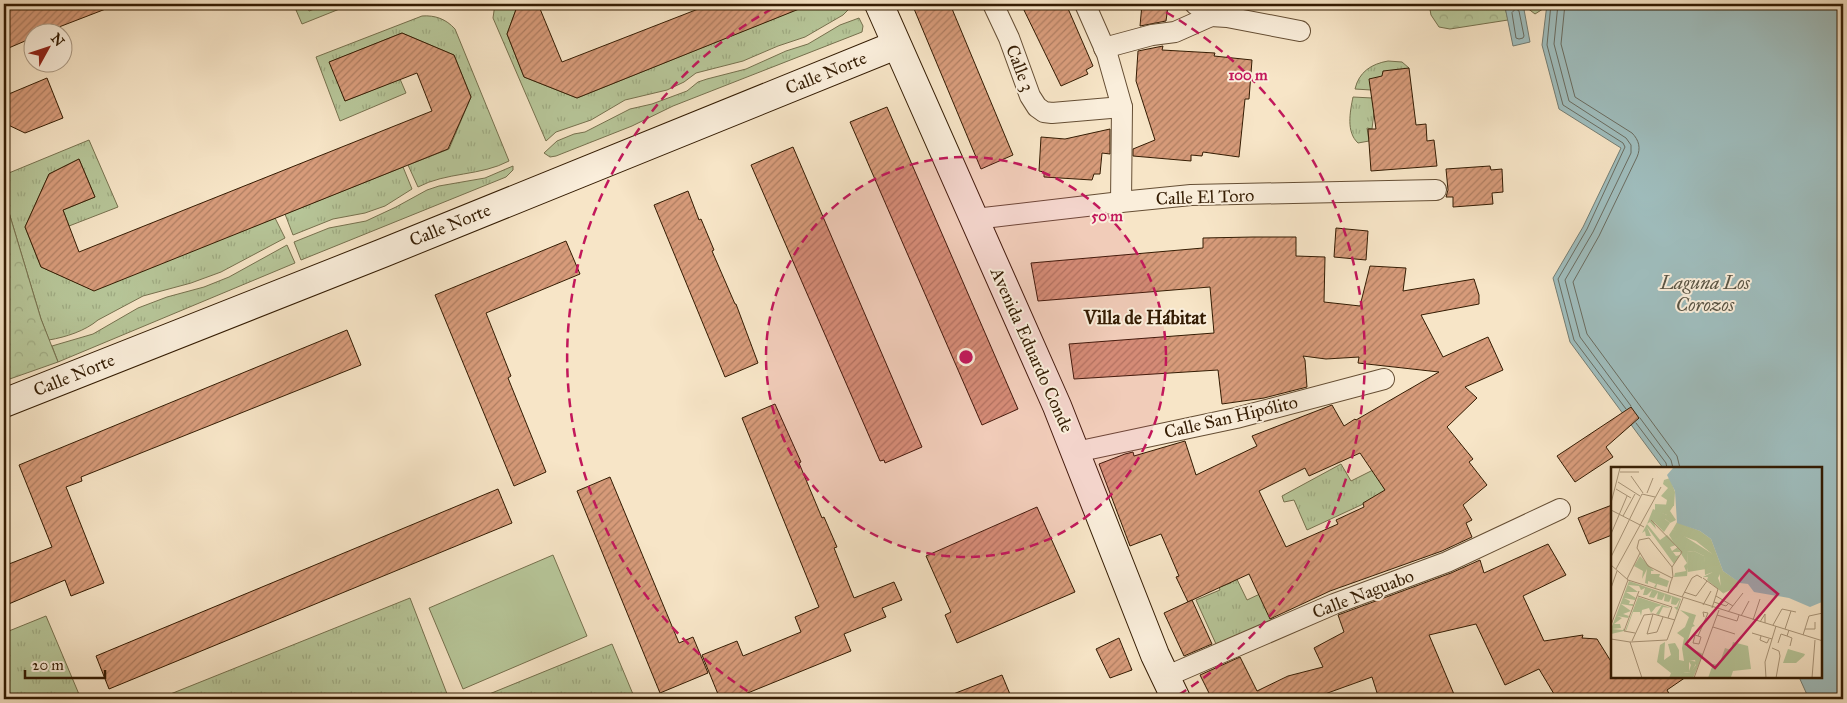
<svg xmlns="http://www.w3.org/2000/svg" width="1847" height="703" font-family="'IM FELL Great Primer',serif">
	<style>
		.grass { fill: url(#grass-tufts); stroke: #76714e }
		.forest { fill: url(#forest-crowns); stroke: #76714e }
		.garden { fill: #b7c699; stroke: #76714e }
		.water { fill: #9fbdbd; stroke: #747d73 }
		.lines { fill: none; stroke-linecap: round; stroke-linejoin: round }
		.shore { stroke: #6a6c60; stroke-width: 1 }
		.building { fill: url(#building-hatch); stroke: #341c03; fill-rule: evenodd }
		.street-casing { stroke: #654e34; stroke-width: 22 }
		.secondary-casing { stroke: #341c03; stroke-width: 30 }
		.street { stroke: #faeedb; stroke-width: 20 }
		.secondary { stroke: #faeedb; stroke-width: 28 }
		.ring { fill: none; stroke: #c2185b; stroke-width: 2.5; stroke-dasharray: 9 6 }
		.labels { text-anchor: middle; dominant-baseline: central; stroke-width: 4; stroke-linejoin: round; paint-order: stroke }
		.street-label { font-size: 18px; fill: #341c03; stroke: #faeedb }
		.water-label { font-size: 19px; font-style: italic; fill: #595444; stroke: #faeedb }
		.neighbourhood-label { font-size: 19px; font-weight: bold; fill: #341c03; stroke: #faeedb }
		.inset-road { fill: none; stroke: #a99579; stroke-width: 1 }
		.view { fill: #c2185b; fill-opacity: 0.15; stroke: #c2185b; stroke-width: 2.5 }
		.inset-edge { fill: none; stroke: #341c03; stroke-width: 2.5 }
		.centre { fill: #c2185b; stroke: #faeedb; stroke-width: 2.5 }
		.ring-label { font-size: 15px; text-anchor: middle; font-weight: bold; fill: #c2185b; stroke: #faeedb; stroke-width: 4; stroke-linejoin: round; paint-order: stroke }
	</style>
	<defs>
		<pattern id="grass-tufts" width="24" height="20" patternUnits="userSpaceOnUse" patternTransform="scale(1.25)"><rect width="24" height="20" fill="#b7c699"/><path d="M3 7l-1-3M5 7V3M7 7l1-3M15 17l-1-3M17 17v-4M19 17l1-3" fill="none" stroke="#9eaa82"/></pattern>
		<pattern id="forest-crowns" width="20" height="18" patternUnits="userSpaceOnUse" patternTransform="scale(1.25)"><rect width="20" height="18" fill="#b7c699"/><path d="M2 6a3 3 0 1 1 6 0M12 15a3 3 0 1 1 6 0" fill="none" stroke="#9eaa82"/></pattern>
		<pattern id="building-hatch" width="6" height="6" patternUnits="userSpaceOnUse" patternTransform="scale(1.25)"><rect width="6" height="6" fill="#d79b7a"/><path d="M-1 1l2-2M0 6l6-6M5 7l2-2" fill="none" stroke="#af7e62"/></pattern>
	</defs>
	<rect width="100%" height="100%" fill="#f7e5c7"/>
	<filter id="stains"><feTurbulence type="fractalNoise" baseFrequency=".004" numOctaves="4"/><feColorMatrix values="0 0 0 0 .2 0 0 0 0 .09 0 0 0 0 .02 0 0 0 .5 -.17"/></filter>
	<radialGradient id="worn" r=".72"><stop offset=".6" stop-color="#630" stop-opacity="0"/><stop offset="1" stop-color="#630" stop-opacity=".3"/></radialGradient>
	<g class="grass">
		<polygon points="327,4 352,4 302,24 296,10 307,5 309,11"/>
		<polygon points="495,4 518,4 507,34 524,77 577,98 793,11 796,4 854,4 843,15 805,37 778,46 743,61 696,73 684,82 667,90 625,100 591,120 556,132 546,141 493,18"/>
		<path d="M 422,16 C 435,15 446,19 455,29 L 509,161 C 481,176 446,172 418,187 L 408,165 L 449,149 L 471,97 L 454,55 L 402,33 L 330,62 L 345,101 L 400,79 L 406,93 L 340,121 L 316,57 Z"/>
		<polygon points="859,18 863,26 862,32 673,106 632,126 556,156 550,157 544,153 557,141 574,134 585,132 630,109 652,104 687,91 698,82 707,79 746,69 786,51 808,44 840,25"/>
		<path d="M 1388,61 L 1402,62 L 1409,68 L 1384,76 L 1371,90 L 1355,89 C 1359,72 1371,64 1388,61 Z"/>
		<path d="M 1353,97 L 1372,98 L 1374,112 L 1372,129 L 1367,128 L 1369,141 L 1358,143 C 1346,132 1350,112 1353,97 Z"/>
		<path d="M 89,140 L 118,207 L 69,226 L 63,210 L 95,197 L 79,159 L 49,174 L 25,227 L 41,267 L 93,290 L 275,218 L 285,238 L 221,272 L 191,283 L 143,296 L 98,320 C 85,331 66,337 49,340 L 41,319 L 4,196 L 4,175 Z"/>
		<polygon points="513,166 513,170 506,177 301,260 294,242 329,228 366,221 396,207 427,190 439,186 485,178"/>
		<polygon points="403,167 412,189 385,206 365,213 333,219 293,235 285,214"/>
		<polygon points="287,245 295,263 58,362 52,346 93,334 138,308 167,297 204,287 229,277"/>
		<polygon points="1341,464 1351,481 1373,470 1387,493 1307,530 1294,500 1284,502 1282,496"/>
		<polygon points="1214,532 1247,600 1262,593 1274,620 1216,644 1196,600 1220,590 1219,587 1231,583 1220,558"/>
		<polygon points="410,598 449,699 158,699"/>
		<polygon points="46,616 81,699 4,699 4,633"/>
		<polygon points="612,644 635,699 477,699"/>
	</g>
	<g class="forest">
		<polygon points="1429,4 1547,4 1546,7 1535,14 1522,4 1505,7 1508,20 1450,29 1439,27 1431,15"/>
		<polygon points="4,196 41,319 58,362 4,381"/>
	</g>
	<polygon class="garden" points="553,555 587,636 463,689 429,608"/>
	<g class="water">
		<polygon points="1523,4 1530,42 1513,46 1505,7"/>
		<polygon points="1547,4 1843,4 1843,699 1809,699 1799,677 1821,677 1821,468 1663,468 1570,342 1553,278 1583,227 1621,148 1559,109 1542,45"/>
	</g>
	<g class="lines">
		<g class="shore">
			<polyline points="1551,4 1547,45 1563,105 1623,143 1625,147 1587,229 1558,279 1574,340 1626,409"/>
			<polyline points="1558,4 1554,44 1569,101 1626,138 1631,145 1631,153 1593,232 1565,280 1580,337 1631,406"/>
			<path d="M 1565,4 L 1561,44 L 1575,97 L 1632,133 C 1639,140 1641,148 1637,157 L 1599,236 L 1573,282 L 1587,334 L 1677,456 L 1680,468"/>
			<polygon points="1516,9 1519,11 1524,36 1523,38 1519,39 1516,38 1512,13"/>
			<polyline points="1640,418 1671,460 1673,468"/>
			<polyline points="1636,423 1666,463 1667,468"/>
		</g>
	</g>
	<g class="building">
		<polygon points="4,4 116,4 116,5 46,32 32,32 32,38 4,50"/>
		<polygon points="518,4 538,4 562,62 711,4 809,5 577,98 524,77 507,34"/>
		<polygon points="912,4 950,4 1013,155 981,169"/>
		<polygon points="1021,4 1066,4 1093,66 1086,70 1088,74 1061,86"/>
		<polygon points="1142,4 1168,6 1166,21 1140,26"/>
		<polygon points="402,33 454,55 471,97 448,149 94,291 41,267 25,227 49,174 79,159 95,197 63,210 79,252 432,111 417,73 345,101 329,62"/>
		<polygon points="1163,46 1162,50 1215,53 1214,56 1252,60 1249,99 1245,99 1239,157 1203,152 1202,156 1191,155 1191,161 1133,156 1133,149 1155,140 1136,81 1138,51"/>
		<polygon points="1409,68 1416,125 1426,124 1427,141 1434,140 1437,166 1371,171 1368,129 1376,129 1369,79 1382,76 1383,71"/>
		<polygon points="47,78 63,118 25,133 4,123 4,96"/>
		<polygon points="887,107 1018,409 982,425 850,122"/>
		<polygon points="1110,129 1110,154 1102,153 1100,174 1094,174 1092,180 1044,177 1044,172 1039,171 1041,137 1065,139"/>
		<polygon points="793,147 922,447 885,463 884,460 880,461 751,165"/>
		<polygon points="1490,166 1491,170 1502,169 1503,192 1492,193 1493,204 1453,207 1453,197 1446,197 1448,190 1446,169"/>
		<polygon points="688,191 699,220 701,219 714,250 712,251 735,304 736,304 758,363 725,377 654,205"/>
		<polygon points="1336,228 1368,231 1366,260 1334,257"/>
		<path d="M 1253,237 L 1296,237 L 1296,256 L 1325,257 L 1324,302 L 1360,306 L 1370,266 L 1406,268 L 1403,291 L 1474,279 L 1479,295 L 1479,304 L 1421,315 L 1443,357 L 1488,337 L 1503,370 L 1465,387 L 1477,398 L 1447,427 L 1473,459 L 1469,462 L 1487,485 L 1463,505 L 1472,520 L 1466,523 L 1472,537 L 1442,551 L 1330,591 L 1270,619 L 1249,574 L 1188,602 L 1176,577 L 1179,576 L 1161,534 L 1130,546 L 1099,464 L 1125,454 L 1133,452 L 1134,456 L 1185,441 L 1196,475 L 1257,446 L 1252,436 L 1332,405 L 1344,426 L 1355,419 L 1356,420 L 1439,372 L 1358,363 L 1359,357 L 1326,359 L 1303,356 L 1305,360 L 1307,387 L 1264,398 L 1222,404 L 1218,370 L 1074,379 L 1069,344 L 1214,333 L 1210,287 L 1038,301 L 1031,263 L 1203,248 L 1203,238 ZM 1360,453 L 1385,490 L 1363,503 L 1364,507 L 1336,520 L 1338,524 L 1286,547 L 1259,491 L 1305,468 L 1309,476 Z"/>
		<polygon points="566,241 580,274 486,313 511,376 508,378 546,472 514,486 435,295"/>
		<polygon points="347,330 361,365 81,477 82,481 66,487 104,583 71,596 65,580 4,606 4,566 52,547 19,465"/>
		<polygon points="775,404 801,462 799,463 822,518 824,517 837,547 834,548 854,598 894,582 902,600 882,608 886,617 844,634 851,651 733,699 720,699 702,655 737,641 743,656 801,632 795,617 819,607 742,418"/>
		<polygon points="1631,407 1639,418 1606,447 1613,457 1575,482 1557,456"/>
		<polygon points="610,477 679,643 693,637 708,673 660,693 577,491"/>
		<polygon points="498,489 512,523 109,689 96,656"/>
		<polygon points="1612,505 1612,535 1589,544 1578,518"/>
		<polygon points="1037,507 1075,592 957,643 945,615 951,612 926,556"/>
		<polygon points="1548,544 1566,575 1523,596 1544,641 1583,635 1582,638 1597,639 1612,663 1612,677 1686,677 1667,690 1672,699 1557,699 1539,669 1505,685 1476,624 1429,635 1456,699 1379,699 1372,677 1311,699 1212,699 1200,675 1240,657 1257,691 1288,676 1323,667 1314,648 1344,632 1338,615 1451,573 1480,560 1484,573"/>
		<polygon points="1192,600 1212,644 1184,656 1164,613"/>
		<polygon points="1119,638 1132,670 1110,678 1096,649"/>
		<polygon points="1002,675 1012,699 943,699 943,698"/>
	</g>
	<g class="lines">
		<defs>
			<g id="street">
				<polyline points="993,4 1009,38 1030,96 1037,107 1044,112 1052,113 1122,107"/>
				<polyline points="1085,4 1107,54 1122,107 1121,202"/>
				<polyline points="1195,4 1211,16 1227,17 1300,31"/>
				<polyline points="1104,48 1152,35 1175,32 1211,16"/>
				<polyline points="975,219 1121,202 1191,195 1436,190"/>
				<polyline points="1076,452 1236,418 1384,379"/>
				<polyline points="1165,677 1334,604 1447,562 1560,509"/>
			</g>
			<g id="secondary">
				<polyline points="879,4 1057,406 1155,655 1176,699"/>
				<polyline points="4,403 383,253 896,45"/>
			</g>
		</defs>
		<use href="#street" class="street-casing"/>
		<use href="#secondary" class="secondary-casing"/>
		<use href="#street" class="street"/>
		<use href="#secondary" class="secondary"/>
	</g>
	<circle cx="966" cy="357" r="200" fill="#c2185b" fill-opacity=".12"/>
	<g class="ring">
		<circle cx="966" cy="357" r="200"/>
		<path d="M760 699A399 399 0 0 1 779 5M1153 5A399 399 0 0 1 1172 699"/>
	</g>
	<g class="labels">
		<g class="street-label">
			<text transform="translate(1020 68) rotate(69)">Calle 3</text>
			<text transform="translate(826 73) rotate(-22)">Calle Norte</text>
			<text transform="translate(1205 197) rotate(-2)">Calle El Toro</text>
			<text transform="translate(450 225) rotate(-22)">Calle Norte</text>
			<text transform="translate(1032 350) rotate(66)">Avenida Eduardo Conde</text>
			<text transform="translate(74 375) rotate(-22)">Calle Norte</text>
			<text transform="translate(1231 417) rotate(-13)">Calle San Hipólito</text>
			<text transform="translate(1363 594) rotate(-21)">Calle Naguabo</text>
		</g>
		<g class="water-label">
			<text x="1705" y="282">Laguna Los<tspan x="1705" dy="22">Corozos</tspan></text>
		</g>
		<g class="neighbourhood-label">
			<text x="1145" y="317">Villa de Hábitat</text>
		</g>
	</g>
	<g transform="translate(1611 467)">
		<rect width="211" height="211" fill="#f7e5c7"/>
		<path d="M 59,11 L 64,25 L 63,39 L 55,38 L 56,33 L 50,29 L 57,21 L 52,17 L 53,13 ZM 42,42 L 56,48 L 54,52 L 59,56 L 53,65 L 43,55 L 45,62 L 39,55 L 36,57 ZM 36,57 L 49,73 L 56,68 L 60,72 L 65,78 L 59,80 L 61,84 L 67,80 L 70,85 L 62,85 L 65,89 L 69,88 L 63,97 L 36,60 L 40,69 L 35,69 L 34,64 L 31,66 ZM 62,62 L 100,86 L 111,103 L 107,111 L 113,127 L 96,113 L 97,110 L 92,110 L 102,105 L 94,108 L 93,89 L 83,84 L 76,85 L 77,100 L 76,109 L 63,110 L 64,106 L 75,104 L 73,99 L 76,96 L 58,68 ZM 29,89 L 43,104 L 40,104 L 40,107 L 49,107 L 48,110 L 58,114 L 56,120 L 46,117 L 45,121 L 43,120 L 45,117 L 37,114 L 37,117 L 34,116 L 36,102 L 31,112 L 32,104 L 23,99 ZM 18,114 L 70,132 L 64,151 L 66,143 L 63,140 L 66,140 L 69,132 L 65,138 L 60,137 L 61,129 L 58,135 L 53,134 L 54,127 L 51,133 L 46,132 L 47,125 L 43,131 L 38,130 L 41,123 L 36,128 L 32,128 L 34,121 L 30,123 L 28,119 L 17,118 L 27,125 L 15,125 L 25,131 L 24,133 L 13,131 L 19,134 L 18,137 L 22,137 L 22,139 L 10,137 L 20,144 L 12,147 L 18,149 L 17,151 L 6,149 L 11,151 L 3,157 L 9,157 L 10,161 L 1,162 L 12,163 L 13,161 L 13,164 L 0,167 L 0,162 ZM 27,130 L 60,141 L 52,140 L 48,148 L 45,147 L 51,138 L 45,140 L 40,146 L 38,141 L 31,143 L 30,149 L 29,145 L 22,145 L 15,164 L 14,164 ZM 122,175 L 137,179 L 140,202 L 122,204 L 120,210 L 97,211 L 102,197 L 108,198 L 114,181 L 120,183 Z" fill="#b7c699"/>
		<path d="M 44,37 L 63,38 L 59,44 L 65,53 L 59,56 L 52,50 L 56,48 L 44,44 ZM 66,55 L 89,64 L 100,72 L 112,104 L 128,115 L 126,120 L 113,126 L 110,124 L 108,98 L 104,99 L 100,86 L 85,74 L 69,68 L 62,62 ZM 69,143 L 85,148 L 82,157 L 84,159 L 81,160 L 75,179 L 92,187 L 82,211 L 68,211 L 72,205 L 79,206 L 85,198 L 84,193 L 78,194 L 78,204 L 60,206 L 46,195 L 49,178 L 54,175 L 53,193 L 60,188 L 57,177 L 64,176 L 68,183 L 68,193 L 73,194 L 71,181 L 73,171 L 66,166 L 74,160 L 78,150 Z" fill="#b7c699"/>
		<path d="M 77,193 L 86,195 L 80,206 L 73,205 L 68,211 L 58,211 L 60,206 L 71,202 L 78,204 L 80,198 Z" fill="#b7c699"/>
		<path d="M 83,84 L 93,89 L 95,102 L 77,105 L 76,85 ZM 177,182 L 194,187 L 193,189 L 185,196 L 172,196 Z" fill="#b7c699"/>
		<path d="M 62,1 L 211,1 L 211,135 L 199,140 L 178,131 L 143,125 L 137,117 L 129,116 L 112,104 L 100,72 L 89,64 L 66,56 L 64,24 L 56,8 Z" fill="#9fbdbd"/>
		<path class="inset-road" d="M 9,5 L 28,5M 20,9 L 32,26M 7,15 L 29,29M 5,22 L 20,31M 36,26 L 42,11M 0,36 L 9,1M 0,43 L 33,60M 12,49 L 24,27M 40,53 L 71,85 L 61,100M 0,67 L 16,29M 0,90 L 31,27 L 44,30M 0,98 L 17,113 L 212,174M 5,102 L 50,20M 92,111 L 107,122 L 101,141M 16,112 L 29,86M 0,121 L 6,104M 73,125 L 85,129 L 96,114M 57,126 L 58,121 L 60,114 L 61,112 L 61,111 L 62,110 L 61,100 L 38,71 L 28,73 L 26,81 L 37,99 L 61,111M 27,129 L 61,140 L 57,151M 105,129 L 122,139M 71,130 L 81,111 L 86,108 L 91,111M 103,135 L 115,139 L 118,136M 92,138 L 100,124M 117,145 L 132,126M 42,147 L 36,167 L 46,165 L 52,150M 106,148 L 126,154 L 128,148M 130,149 L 138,134M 142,153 L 149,132M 149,155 L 154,147 L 154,156M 0,158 L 17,113M 162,158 L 171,142 L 185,145M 102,160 L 124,167M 174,162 L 180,144M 194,162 L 204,162 L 204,155M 178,163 L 176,169 L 181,171 L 179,179M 24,166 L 13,164 L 28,124M 141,166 L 161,172M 192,168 L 198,149 L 212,146M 87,169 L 84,168 L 82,176 L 88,177 L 90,170 L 87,169 L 97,146 L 92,145 L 93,150M 150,169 L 149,173 L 156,176 L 158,172M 0,172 L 19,175 L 56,173 L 72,131M 21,174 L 33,148 L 42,147 L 64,153M 19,175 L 31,211M 167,176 L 170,167 L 176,169M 161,181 L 168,184 L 169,189 L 165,211M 83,211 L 108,143M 155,211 L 154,195 L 165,159M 201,211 L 204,173"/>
		<path class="view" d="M 138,103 L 167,127 L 104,201 L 75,177 Z"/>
		<rect width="211" height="211" class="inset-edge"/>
	</g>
	<circle cx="966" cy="357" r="8" class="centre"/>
	<g class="ring-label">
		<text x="1248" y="80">100 m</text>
		<text x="1107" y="221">50 m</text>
	</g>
	<rect width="1847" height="703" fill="none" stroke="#f7e5c7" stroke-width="20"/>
	<rect x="5" y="5" width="1837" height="693" fill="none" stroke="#341c03" stroke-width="2.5"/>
	<rect x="10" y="10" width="1827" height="683" fill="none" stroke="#341c03"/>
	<g transform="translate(48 48) rotate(50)"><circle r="24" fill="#faeedb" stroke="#ab9a85"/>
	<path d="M0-4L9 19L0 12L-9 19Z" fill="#8f2418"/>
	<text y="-8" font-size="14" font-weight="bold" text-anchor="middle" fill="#341c03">N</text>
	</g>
	<path d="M25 670v8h80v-8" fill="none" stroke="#341c03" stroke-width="2.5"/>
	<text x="32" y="670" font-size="15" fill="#341c03" stroke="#faeedb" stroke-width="4" paint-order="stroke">20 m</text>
	<rect width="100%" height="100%" filter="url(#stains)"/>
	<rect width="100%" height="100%" fill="url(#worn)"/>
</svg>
